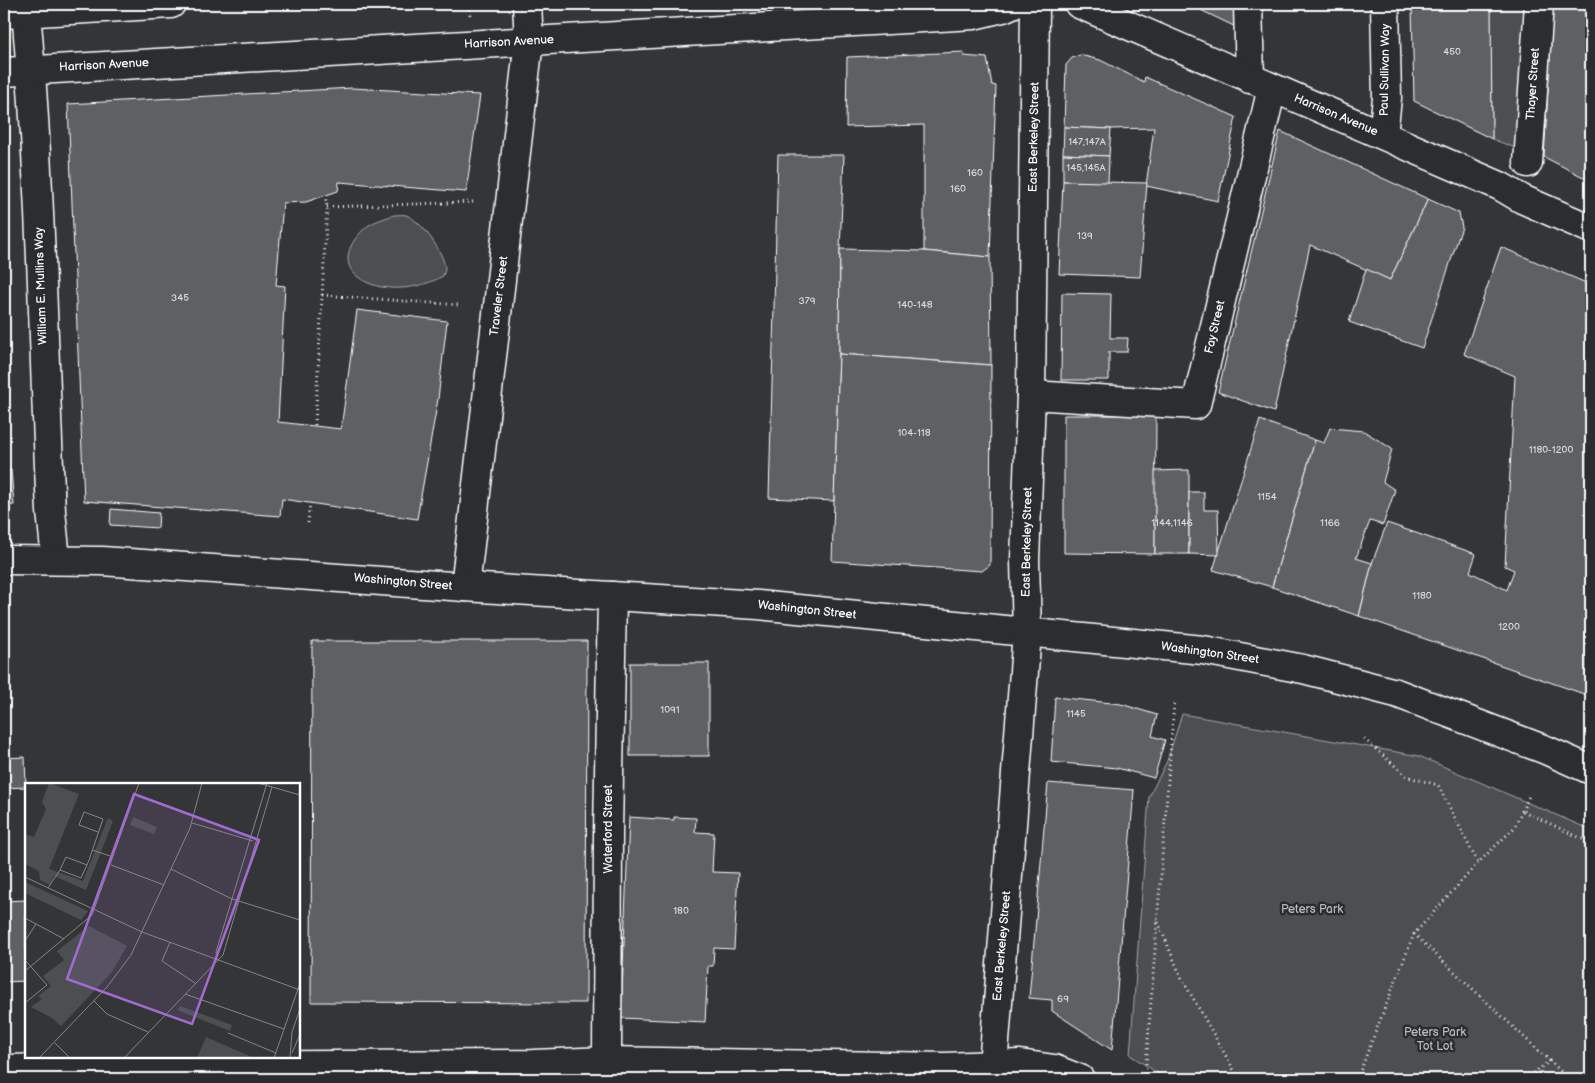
<svg xmlns="http://www.w3.org/2000/svg" width="1595" height="1083" font-family="'Balsamiq Sans',sans-serif">
	<style>
		.green { fill: #4c4f50; stroke: #a6a7a8 }
		.building { fill: #5f6162; stroke: #fff }
		.lines { fill: none; stroke-linecap: round; stroke-linejoin: round }
		.minor-casing { stroke: #fff; stroke-width: 31 }
		.major-casing { stroke: #fff; stroke-width: 31 }
		.path { stroke: #fff; stroke-width: 3; stroke-dasharray: 1 4; stroke-linecap: butt }
		.minor { stroke: #2a2d2e; stroke-width: 28 }
		.major { stroke: #2a2d2e; stroke-width: 28 }
		.labels { text-anchor: middle; dominant-baseline: central; stroke-width: 5; stroke-linejoin: round; paint-order: stroke }
		.number-label { font-size: 10px; fill: #d7d8d8 }
		.street-label { font-size: 12px; fill: #fff; stroke: #2a2d2e }
		.park-label { font-size: 12px; fill: #b7b9b9; stroke: #2a2d2e }
		.inset-road { fill: none; stroke: #858686; stroke-width: 1 }
		.view { fill: #a36bd2; fill-opacity: 0.15; stroke: #a36bd2; stroke-width: 2.5 }
		.inset-edge { fill: none; stroke: #fff; stroke-width: 2.5 }
	</style>
	<rect width="100%" height="100%" fill="#333536"/>
	<filter id="ink" filterUnits="userSpaceOnUse"><feTurbulence type="fractalNoise" baseFrequency=".02" numOctaves="2"/><feDisplacementMap in="SourceGraphic" scale="10" xChannelSelector="R" yChannelSelector="G"/><feConvolveMatrix kernelMatrix="1 2 1 2 8 2 1 2 1" color-interpolation-filters="sRGB"/></filter>
	<g filter="url(#ink)">
		<g class="green">
			<polygon points="1491,4 1529,4 1523,151 1492,139"/>
			<path d="M 394,215 C 398,215 403,214 406,215 C 421,220 445,254 445,269 C 445,271 443,275 443,276 C 419,290 380,294 358,277 C 337,261 353,237 369,225 C 377,220 386,218 394,215 Z"/>
			<polygon points="1182,714 1419,756 1591,830 1591,1079 1167,1079 1130,1055 1149,797 1167,761"/>
		</g>
		<g class="building">
			<polygon points="1188,4 1238,4 1238,28"/>
			<polygon points="1412,4 1491,4 1492,139 1414,101"/>
			<polygon points="1553,4 1591,4 1591,181 1544,157"/>
			<polygon points="964,52 964,56 987,58 992,85 996,86 990,257 924,251 924,125 846,127 847,57"/>
			<polygon points="1080,55 1100,60 1144,82 1145,77 1236,117 1218,201 1146,186 1154,128 1111,129 1064,127 1066,65 1072,58"/>
			<polygon points="352,88 480,95 466,192 339,182 338,191 306,202 283,203 276,285 285,286 278,422 341,429 357,310 447,321 438,399 417,519 282,499 280,516 84,501 68,104"/>
			<polygon points="1064,127 1111,129 1109,156 1063,154"/>
			<polygon points="1280,131 1428,199 1390,280 1310,245 1274,412 1218,392"/>
			<polygon points="1063,154 1109,156 1108,183 1063,181"/>
			<polygon points="778,155 844,155 840,249 839,354 834,501 769,498"/>
			<polygon points="1063,181 1147,183 1140,277 1059,274"/>
			<polygon points="1428,199 1459,213 1462,227 1422,348 1349,322 1366,269 1390,280"/>
			<polygon points="1501,247 1591,285 1591,677 1584,694 1359,616 1372,563 1387,523 1476,554 1470,572 1507,590 1514,570 1505,566 1515,376 1464,354"/>
			<polygon points="840,249 924,251 990,257 991,365 839,354"/>
			<polygon points="1062,293 1111,294 1110,338 1128,338 1127,352 1109,352 1109,380 1061,380"/>
			<polygon points="4,302 9,371 4,371"/>
			<polygon points="839,354 991,365 990,565 982,571 832,561"/>
			<polygon points="1064,415 1156,415 1155,554 1064,553"/>
			<polygon points="1260,420 1315,440 1272,587 1213,570"/>
			<polygon points="1330,428 1364,431 1392,449 1383,482 1395,490 1383,525 1370,521 1356,558 1372,563 1359,616 1272,587 1315,440 1324,443"/>
			<polygon points="4,470 11,470 14,505 4,506"/>
			<polygon points="1189,470 1189,554 1155,554 1155,471"/>
			<polygon points="1189,492 1204,492 1204,510 1218,510 1219,555 1189,554"/>
			<polygon points="111,509 159,513 158,528 110,525"/>
			<polygon points="312,641 587,641 586,1003 311,1002"/>
			<rect x="630" y="663" width="79" height="93"/>
			<polygon points="1055,697 1121,704 1157,715 1152,736 1165,740 1154,778 1117,768 1051,762"/>
			<polygon points="25,757 26,787 4,788 4,758"/>
			<polygon points="1048,783 1134,790 1112,1050 1052,1011 1052,1000 1029,998"/>
			<polygon points="629,817 674,820 674,817 696,818 695,832 714,833 712,872 738,873 734,949 714,948 713,966 708,966 705,1022 621,1018"/>
			<polygon points="26,900 26,981 4,982 4,901"/>
		</g>
		<g class="lines">
			<defs>
				<g id="minor">
					<polyline points="1248,4 1250,79"/>
					<path d="M 26,12 C 41,178 43,345 51,511 L 56,559"/>
					<polyline points="1383,135 1387,98 1385,4"/>
					<polyline points="1528,163 1539,4"/>
					<polyline points="1031,395 1196,405 1272,88"/>
					<polyline points="465,587 529,41 527,4"/>
					<polyline points="607,1061 608,834 612,596"/>
				</g>
				<g id="major">
					<polyline points="1079,4 1500,186 1522,199 1591,229"/>
					<polyline points="4,14 171,4"/>
					<polyline points="4,72 974,15 1003,8 1012,4"/>
					<polyline points="4,560 102,561 465,587 758,605 1203,650 1303,669 1396,693 1546,750 1591,770"/>
					<polyline points="4,1069 166,1066 533,1064 607,1061 945,1067 1020,1064 1054,1069 1080,1079"/>
					<polyline points="992,1079 1027,633 1025,561 1031,395 1035,4"/>
				</g>
			</defs>
			<use href="#minor" class="minor-casing"/>
			<use href="#major" class="major-casing"/>
			<g class="path">
				<polyline points="469,4 470,16"/>
				<polyline points="327,207 473,202"/>
				<polyline points="322,295 459,305"/>
				<polyline points="315,425 327,207 325,195"/>
				<polyline points="308,523 310,503"/>
				<polyline points="1364,739 1408,777 1438,785 1478,863"/>
				<polyline points="1523,811 1591,843"/>
				<polyline points="1158,922 1181,977 1239,1079"/>
				<polyline points="1414,934 1569,1079"/>
				<polyline points="1145,1079 1174,703"/>
				<polyline points="1357,1079 1414,934 1478,863 1514,828 1530,794"/>
				<polyline points="1525,1079 1550,1061"/>
			</g>
			<use href="#minor" class="minor"/>
			<use href="#major" class="major"/>
		</g>
	</g>
	<g class="labels">
		<g class="number-label">
			<text x="1452" y="52">450</text>
			<text x="1087" y="142">147,147A</text>
			<text x="1086" y="168">145,145A</text>
			<text x="975" y="173">160</text>
			<text x="958" y="189">160</text>
			<text x="1085" y="236">139</text>
			<text x="180" y="298">345</text>
			<text x="807" y="301">379</text>
			<text x="915" y="305">140-148</text>
			<text x="914" y="433">104-118</text>
			<text x="1551" y="450">1180-1200</text>
			<text x="1267" y="497">1154</text>
			<text x="1172" y="523">1144,1146</text>
			<text x="1330" y="523">1166</text>
			<text x="1422" y="596">1180</text>
			<text x="1509" y="627">1200</text>
			<text x="670" y="710">1091</text>
			<text x="1076" y="714">1145</text>
			<text x="681" y="911">180</text>
			<text x="1063" y="999">69</text>
		</g>
		<g class="street-label">
			<text transform="translate(509 42) rotate(-3)">Harrison Avenue</text>
			<text transform="translate(104 65) rotate(-3)">Harrison Avenue</text>
			<text transform="translate(1385 70) rotate(-89)">Paul Sullivan Way</text>
			<text transform="translate(1533 84) rotate(-86)">Thayer Street</text>
			<text transform="translate(1336 115) rotate(23)">Harrison Avenue</text>
			<text transform="translate(1034 137) rotate(-89)">East Berkeley Street</text>
			<text transform="translate(41 286) rotate(-92)">William E. Mullins Way</text>
			<text transform="translate(499 296) rotate(-83)">Traveler Street</text>
			<text transform="translate(1215 327) rotate(-77)">Fay Street</text>
			<text transform="translate(1027 542) rotate(-89)">East Berkeley Street</text>
			<text transform="translate(403 582) rotate(5)">Washington Street</text>
			<text transform="translate(807 610) rotate(6)">Washington Street</text>
			<text transform="translate(1210 653) rotate(8)">Washington Street</text>
			<text transform="translate(608 829) rotate(-90)">Waterford Street</text>
			<text transform="translate(1002 946) rotate(-85)">East Berkeley Street</text>
		</g>
		<g class="park-label">
			<text x="1312" y="909">Peters Park</text>
			<text x="1435" y="1032">Peters Park<tspan x="1435" dy="14">Tot Lot</tspan></text>
		</g>
	</g>
	<g transform="translate(25 783)">
		<rect width="275" height="275" fill="#333536"/>
		<path d="M 24,0 L 54,11 L 24,86 L 58,98 L 83,35 L 88,38 L 61,107 L 29,93 L 25,102 L 15,97 L 14,88 L 0,81 L 0,51 L 9,54 L 21,26 L 17,19 ZM 108,34 L 132,44 L 129,51 L 105,42 ZM 0,99 L 63,128 L 56,137 L 0,110 ZM 64,143 L 102,163 L 87,189 L 36,243 L 27,235 L 6,224 L 17,216 L 13,213 L 26,203 L 18,193 L 39,177 L 32,168 ZM 155,223 L 207,242 L 205,248 L 152,227 ZM 181,254 L 229,275 L 172,275 Z" fill="#4c4f50"/>
		<path class="inset-road" d="M 233,0 L 275,12M 167,40 L 228,58M 67,67 L 88,74M 62,82 L 41,74 L 35,87 L 56,95 L 62,82 L 64,77 L 78,36 L 59,29 L 54,42 L 73,49M 86,82 L 139,102M 146,86 L 207,116 L 275,137M 0,94 L 117,149 L 275,207M 23,105 L 35,87M 0,135 L 39,156M 0,158 L 11,141M 145,159 L 137,178 L 170,200M 0,177 L 22,202 L 0,220M 192,177 L 191,169 L 242,0M 0,188 L 67,132 L 114,0M 160,211 L 259,246M 69,218 L 82,231 L 123,249M 203,250 L 251,270M 30,260 L 45,275M 267,270 L 275,251M 14,275 L 82,204 L 106,172 L 165,45 L 177,0M 99,275 L 198,172 L 247,4M 249,275 L 275,200M 265,275 L 267,249 L 275,226"/>
		<path class="view" d="M 109,11 L 234,57 L 167,241 L 42,196 Z"/>
		<rect width="275" height="275" class="inset-edge"/>
	</g>
	<rect width="1595" height="1083" fill="none" stroke="#2a2d2e" stroke-width="20"/>
	<rect x="10" y="10" width="1575" height="1063" fill="none" stroke="#fff" stroke-width="2" filter="url(#ink)"/>
</svg>
